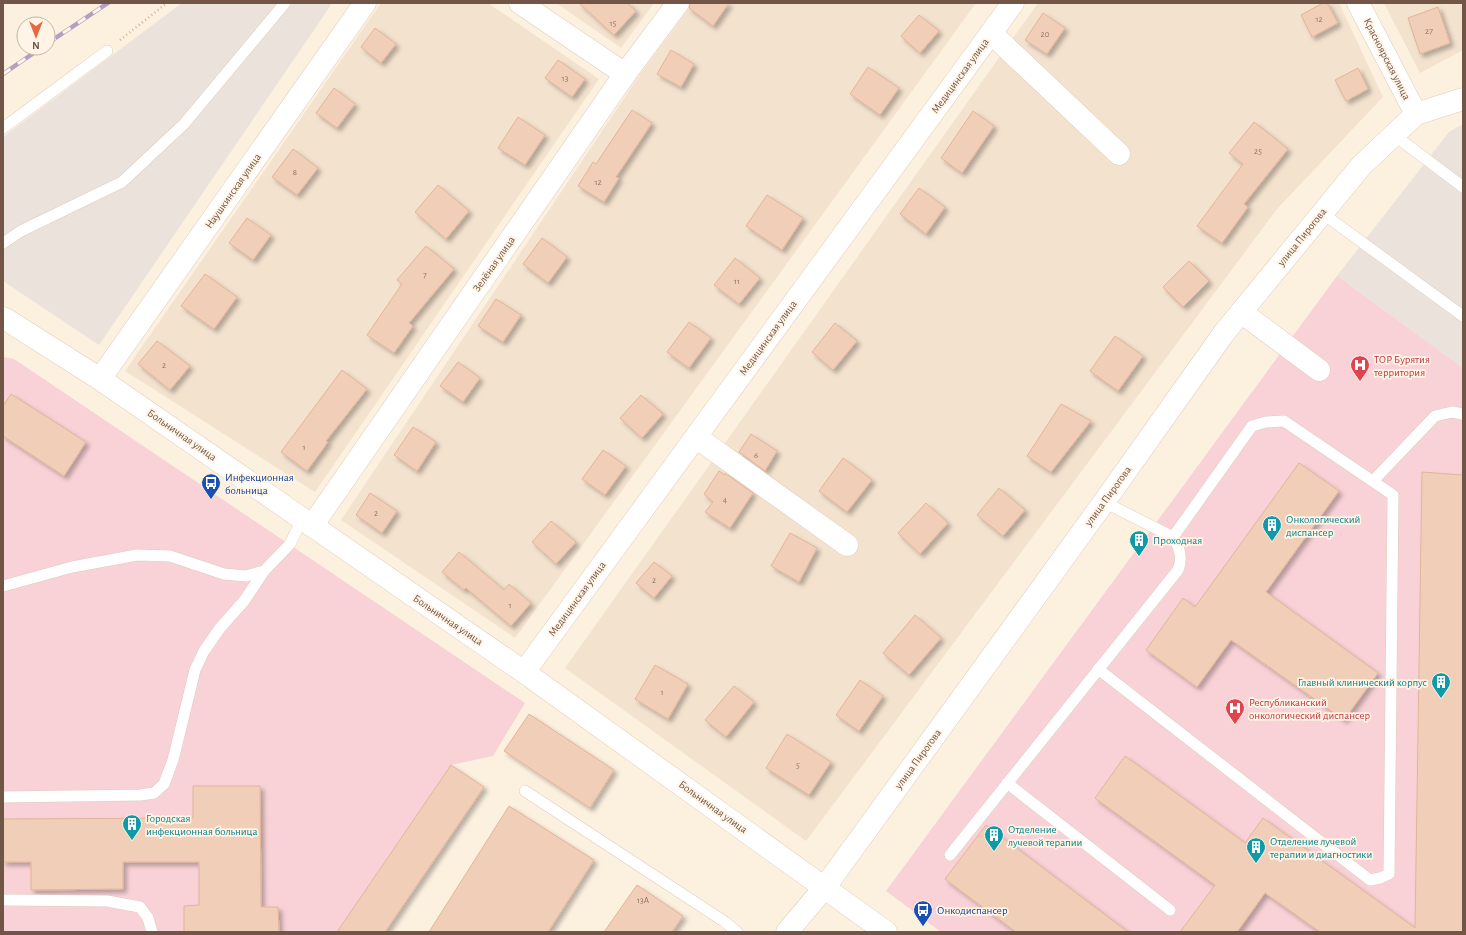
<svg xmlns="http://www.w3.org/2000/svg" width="1466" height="935" font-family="'Alegreya Sans',sans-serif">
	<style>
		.residential { fill: #f3e2ce }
		.industrial { fill: #eae2db }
		.medical { fill: #f9d2d7 }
		.building { fill: #f1ceb7; stroke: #e3b498; filter: url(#shadow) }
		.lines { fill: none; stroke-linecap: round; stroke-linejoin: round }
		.lane-casing { stroke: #dfccbb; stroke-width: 12 }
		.street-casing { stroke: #dfccbb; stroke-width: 23 }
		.secondary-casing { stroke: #e4cdb9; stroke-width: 23 }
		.path { stroke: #d5b19b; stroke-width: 2.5; stroke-dasharray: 1 3; stroke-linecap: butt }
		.lane { stroke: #fff; stroke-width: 11 }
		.street { stroke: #fff; stroke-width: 22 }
		.secondary { stroke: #fff; stroke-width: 22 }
		.rail-casing { stroke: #b29fc4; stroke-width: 4.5 }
		.rail { stroke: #fff4e5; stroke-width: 3; stroke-dasharray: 9; stroke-linecap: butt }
		.labels { text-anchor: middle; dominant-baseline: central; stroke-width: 3.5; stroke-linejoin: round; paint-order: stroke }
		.number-label { font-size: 9px; fill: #917463 }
		.street-label { font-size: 11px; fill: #715647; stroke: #fff4e5 }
		.health-label { font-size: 11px; fill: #be3a42; stroke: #fff4e5; text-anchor: start }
		.transit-label { font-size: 11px; fill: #164399; stroke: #fff4e5; text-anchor: start }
		.culture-label { font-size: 11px; fill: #0d838f; stroke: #fff4e5; text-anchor: start }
	</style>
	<defs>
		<filter id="shadow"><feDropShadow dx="3.5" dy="3.5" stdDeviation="2" flood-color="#0004"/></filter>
	</defs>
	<rect width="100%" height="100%" fill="#fcf0df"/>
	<g class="residential">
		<polygon points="381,3 488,3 599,79 315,492 125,371"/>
		<polygon points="556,3 654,3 621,48"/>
		<polygon points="693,3 976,3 515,638 341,520 641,73"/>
		<polygon points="1038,3 1339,3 1383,97 1277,209 806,841 565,668"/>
		<polygon points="1384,3 1463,3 1463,50 1420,73"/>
	</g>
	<g class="industrial">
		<polygon points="182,3 329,3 331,5 99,345 3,281 3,137"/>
		<polygon points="1463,124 1463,368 1337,276 1449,132"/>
	</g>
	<g class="medical">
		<polygon points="1337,276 1463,368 1463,932 941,932 886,891"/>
		<polygon points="3,357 14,359 525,703 493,756 451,765 337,932 3,932"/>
	</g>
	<g class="building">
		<polygon points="579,3 627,3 636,11 614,35"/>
		<polygon points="690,3 729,3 713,26 689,8"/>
		<polygon points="1323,3 1327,3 1338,23 1312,37 1301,15"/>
		<polygon points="1438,7 1450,43 1420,54 1408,18"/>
		<polygon points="1043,13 1065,28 1047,54 1025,40"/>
		<polygon points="919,15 939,31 920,53 901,36"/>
		<polygon points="375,28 396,44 381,63 361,47"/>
		<polygon points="671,50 694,64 681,87 657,74"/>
		<polygon points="558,60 585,79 572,97 545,78"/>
		<polygon points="868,67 899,88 880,115 850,94"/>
		<polygon points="1358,68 1368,89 1346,101 1335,80"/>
		<polygon points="334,88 355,104 337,128 316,113"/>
		<polygon points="632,110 652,123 616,177 619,178 604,202 578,186 593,162 596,164"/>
		<polygon points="973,111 994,126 962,173 941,158"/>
		<polygon points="518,117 545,135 525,165 498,148"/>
		<polygon points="1254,122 1288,149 1244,204 1248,207 1222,243 1197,226 1243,164 1229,153"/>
		<polygon points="293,149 318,168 297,195 272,177"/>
		<polygon points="438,185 469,211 446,239 415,212"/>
		<polygon points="919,188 945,207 926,234 900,214"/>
		<polygon points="767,195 803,218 782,250 746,226"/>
		<polygon points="247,218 271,235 253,260 229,243"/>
		<polygon points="542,238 567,257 548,283 523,264"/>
		<polygon points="426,246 454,269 409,323 413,326 394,353 367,335 402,284 397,280"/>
		<polygon points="735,258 760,278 739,304 714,285"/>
		<polygon points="1189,261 1209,281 1183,307 1163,287"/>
		<polygon points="205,274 237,297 214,329 181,306"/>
		<polygon points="496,299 521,315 503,342 478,326"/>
		<polygon points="689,322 711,338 689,368 667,352"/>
		<polygon points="835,323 857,341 833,370 812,352"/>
		<polygon points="1115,336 1143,356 1118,391 1090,371"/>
		<polygon points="157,341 190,366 170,390 138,364"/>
		<polygon points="458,362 480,378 463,402 440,386"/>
		<polygon points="342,370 367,389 326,441 328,442 307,471 281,452"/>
		<polygon points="11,394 86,442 64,476 3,436 3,406"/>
		<polygon points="641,395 663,414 642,438 620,418"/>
		<polygon points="1061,404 1091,421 1051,472 1027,456"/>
		<polygon points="413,427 436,442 417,471 394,455"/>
		<polygon points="751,434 777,451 765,471 739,452"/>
		<polygon points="603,450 626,466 605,495 582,479"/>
		<polygon points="843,458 872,480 847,512 819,491"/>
		<polygon points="1299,463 1339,491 1266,592 1378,673 1344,720 1231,640 1197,687 1146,650 1183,598 1195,607"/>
		<polygon points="719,471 725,475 726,474 753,493 730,528 705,512 713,502 704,494"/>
		<polygon points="1422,472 1463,475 1463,932 1320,932 1265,893 1237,932 1180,932 1215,885 1095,798 1125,756 1245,843 1263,818 1415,928"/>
		<polygon points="999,488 1025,510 1003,536 977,515"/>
		<polygon points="370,493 397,511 382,533 356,515"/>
		<polygon points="926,503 948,523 920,554 898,533"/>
		<polygon points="551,521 576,542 556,564 532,542"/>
		<polygon points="790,533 817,548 799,582 771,566"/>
		<polygon points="459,552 504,590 509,584 531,603 511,626 466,588 464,590 442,572"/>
		<polygon points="654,562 672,576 654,598 636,583"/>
		<polygon points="915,615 941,638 909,675 883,653"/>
		<polygon points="655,665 688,684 668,719 635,699"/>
		<polygon points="860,680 883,696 859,731 836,715"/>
		<polygon points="734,686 754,702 726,737 705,720"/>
		<polygon points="529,714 614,770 590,808 504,751"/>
		<polygon points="787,734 831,762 809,795 766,768"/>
		<polygon points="451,765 484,787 385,932 337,932"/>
		<polygon points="193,786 260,786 261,907 278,907 279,932 184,932 184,906 199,905 199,862 123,862 123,889 31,890 31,862 3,862 3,819 193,818"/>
		<polygon points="509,806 594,860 548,932 429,932"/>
		<polygon points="986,825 1128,932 1016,932 945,879"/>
		<polygon points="637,885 683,916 672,932 604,932"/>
	</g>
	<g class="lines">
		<defs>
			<g id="lane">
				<polyline points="3,128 107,51"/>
				<polyline points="1394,135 1463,187"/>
				<polyline points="1322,213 1463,316"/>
				<polyline points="3,243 21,231 122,182 184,124 285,3"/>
				<polyline points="1373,481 1435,416 1452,412 1463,414"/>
				<polyline points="3,586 72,567 137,555 170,556 224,574 246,576 264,571 290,544 302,519"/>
				<polyline points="1098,669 1370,880 1380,878 1389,874 1393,495 1284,421 1266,422 1252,426 1173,537"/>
				<polyline points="1007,783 1170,910"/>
				<polyline points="525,791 725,922 737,932"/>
				<polyline points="3,797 140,795 154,793 164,784 173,760 195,670 204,651 220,628 244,601 264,571"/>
				<path d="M 950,855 L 1178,570 C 1183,558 1180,548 1173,537 L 1104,502"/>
				<polyline points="3,900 107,901 140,907 148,918 152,932"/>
			</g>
			<g id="street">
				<polyline points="520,3 625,74"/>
				<polyline points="1358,3 1416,114"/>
				<polyline points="991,33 1119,154"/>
				<polyline points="1241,312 1319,370"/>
				<polyline points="100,379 365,3"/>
				<polyline points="696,437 847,545"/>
				<polyline points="312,526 625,74 678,3"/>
				<polyline points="787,932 825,887 1104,502 1224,333 1361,166 1416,114 1463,99"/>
			</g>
			<g id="secondary">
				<polyline points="3,318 7,320 100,379 524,672 886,932"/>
				<polyline points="524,672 1013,3"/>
			</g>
		</defs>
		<use href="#lane" class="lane-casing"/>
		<use href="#street" class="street-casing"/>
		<use href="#secondary" class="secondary-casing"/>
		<polyline class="path" points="120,40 167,3"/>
		<use href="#lane" class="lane"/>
		<use href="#street" class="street"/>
		<use href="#secondary" class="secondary"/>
		<defs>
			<g id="rail">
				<polyline points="48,43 108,3"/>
				<polyline points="3,74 41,48"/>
			</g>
		</defs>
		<use href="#rail" class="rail-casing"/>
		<use href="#rail" class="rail"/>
	</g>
	<defs>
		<symbol id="hospital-pin" viewBox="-11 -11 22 30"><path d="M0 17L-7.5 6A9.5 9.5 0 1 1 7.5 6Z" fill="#e0444e" stroke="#fff4e5"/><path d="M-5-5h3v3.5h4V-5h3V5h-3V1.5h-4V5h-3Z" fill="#fff"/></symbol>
		<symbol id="bus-pin" viewBox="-11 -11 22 30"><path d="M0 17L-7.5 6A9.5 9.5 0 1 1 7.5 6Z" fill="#1a4fb4" stroke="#fff4e5"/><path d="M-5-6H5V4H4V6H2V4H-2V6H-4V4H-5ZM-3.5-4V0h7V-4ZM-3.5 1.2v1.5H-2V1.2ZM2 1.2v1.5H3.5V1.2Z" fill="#fff"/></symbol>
		<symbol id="building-pin" viewBox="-11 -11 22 30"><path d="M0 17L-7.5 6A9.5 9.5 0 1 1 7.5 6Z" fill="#0f9aa8" stroke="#fff4e5"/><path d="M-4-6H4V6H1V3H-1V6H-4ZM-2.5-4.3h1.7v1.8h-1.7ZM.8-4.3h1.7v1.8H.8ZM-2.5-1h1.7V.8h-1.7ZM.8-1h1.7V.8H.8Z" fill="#fff"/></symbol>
	</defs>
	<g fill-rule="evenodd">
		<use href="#hospital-pin" x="1349" y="354" width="22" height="30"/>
		<use href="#bus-pin" x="200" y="472" width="22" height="30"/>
		<use href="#building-pin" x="1261" y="514" width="22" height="30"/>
		<use href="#building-pin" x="1128" y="529" width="22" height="30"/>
		<use href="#building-pin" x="1430" y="671" width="22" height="30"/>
		<use href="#hospital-pin" x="1224" y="697" width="22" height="30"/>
		<use href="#building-pin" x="121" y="813" width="22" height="30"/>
		<use href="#building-pin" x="983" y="824" width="22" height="30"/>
		<use href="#building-pin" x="1245" y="836" width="22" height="30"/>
		<use href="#bus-pin" x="912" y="899" width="22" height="30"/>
	</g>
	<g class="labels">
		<g class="number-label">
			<text x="1319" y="19">12</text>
			<text x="613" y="23">15</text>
			<text x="1429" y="31">27</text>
			<text x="1045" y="34">20</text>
			<text x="565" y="78">13</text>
			<text x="1258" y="151">25</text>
			<text x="295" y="172">8</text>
			<text x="598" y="182">12</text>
			<text x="425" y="275">7</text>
			<text x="737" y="281">11</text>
			<text x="164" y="365">2</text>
			<text x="304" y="447">1</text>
			<text x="756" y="455">6</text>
			<text x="725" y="499">4</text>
			<text x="376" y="513">2</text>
			<text x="654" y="580">2</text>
			<text x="510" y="605">1</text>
			<text x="662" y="692">1</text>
			<text x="798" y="765">5</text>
			<text x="643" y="900">13А</text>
		</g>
		<g class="street-label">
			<text transform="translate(1387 59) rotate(63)">Красноярская улица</text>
			<text transform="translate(960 76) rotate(-54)">Медицинская улица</text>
			<text transform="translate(233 191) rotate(-55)">Наушкинская улица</text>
			<text transform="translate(1302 237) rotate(-51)">улица Пирогова</text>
			<text transform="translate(494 264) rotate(-55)">Зелёная улица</text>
			<text transform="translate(768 338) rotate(-54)">Медицинская улица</text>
			<text transform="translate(182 435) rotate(35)">Больничная улица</text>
			<text transform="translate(1108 496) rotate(-54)">улица Пирогова</text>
			<text transform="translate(577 599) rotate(-54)">Медицинская улица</text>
			<text transform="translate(448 620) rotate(34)">Больничная улица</text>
			<text transform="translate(918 759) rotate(-54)">улица Пирогова</text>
			<text transform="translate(713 807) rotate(36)">Больничная улица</text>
		</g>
		<g class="health-label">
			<text x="1374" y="359">ТОР Бурятия<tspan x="1374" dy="13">территория</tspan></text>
			<text x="1249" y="702">Республиканский<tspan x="1249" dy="13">онкологический диспансер</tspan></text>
		</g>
		<g class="transit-label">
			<text x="225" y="477">Инфекционная<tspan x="225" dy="13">больница</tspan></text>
			<text x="937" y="910">Онкодиспансер</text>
		</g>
		<g class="culture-label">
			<text x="1286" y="519">Онкологический<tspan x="1286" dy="13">диспансер</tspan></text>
			<text x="1153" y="540">Проходная</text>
			<text x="1427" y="682" text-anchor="end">Главный клинический корпус</text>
			<text x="146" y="818">Городская<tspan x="146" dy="13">инфекционная больница</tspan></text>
			<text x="1008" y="829">Отделение<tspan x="1008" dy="13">лучевой терапии</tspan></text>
			<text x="1270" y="841">Отделение лучевой<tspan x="1270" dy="13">терапии и диагностики</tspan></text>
		</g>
	</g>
	<rect width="1466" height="935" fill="none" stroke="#715647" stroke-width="8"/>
	<g transform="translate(36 36) rotate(180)"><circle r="19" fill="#fff4e5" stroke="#c6b5a6"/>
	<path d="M0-3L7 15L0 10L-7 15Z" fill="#e56744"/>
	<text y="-6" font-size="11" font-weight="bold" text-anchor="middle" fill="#715647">N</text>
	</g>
</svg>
